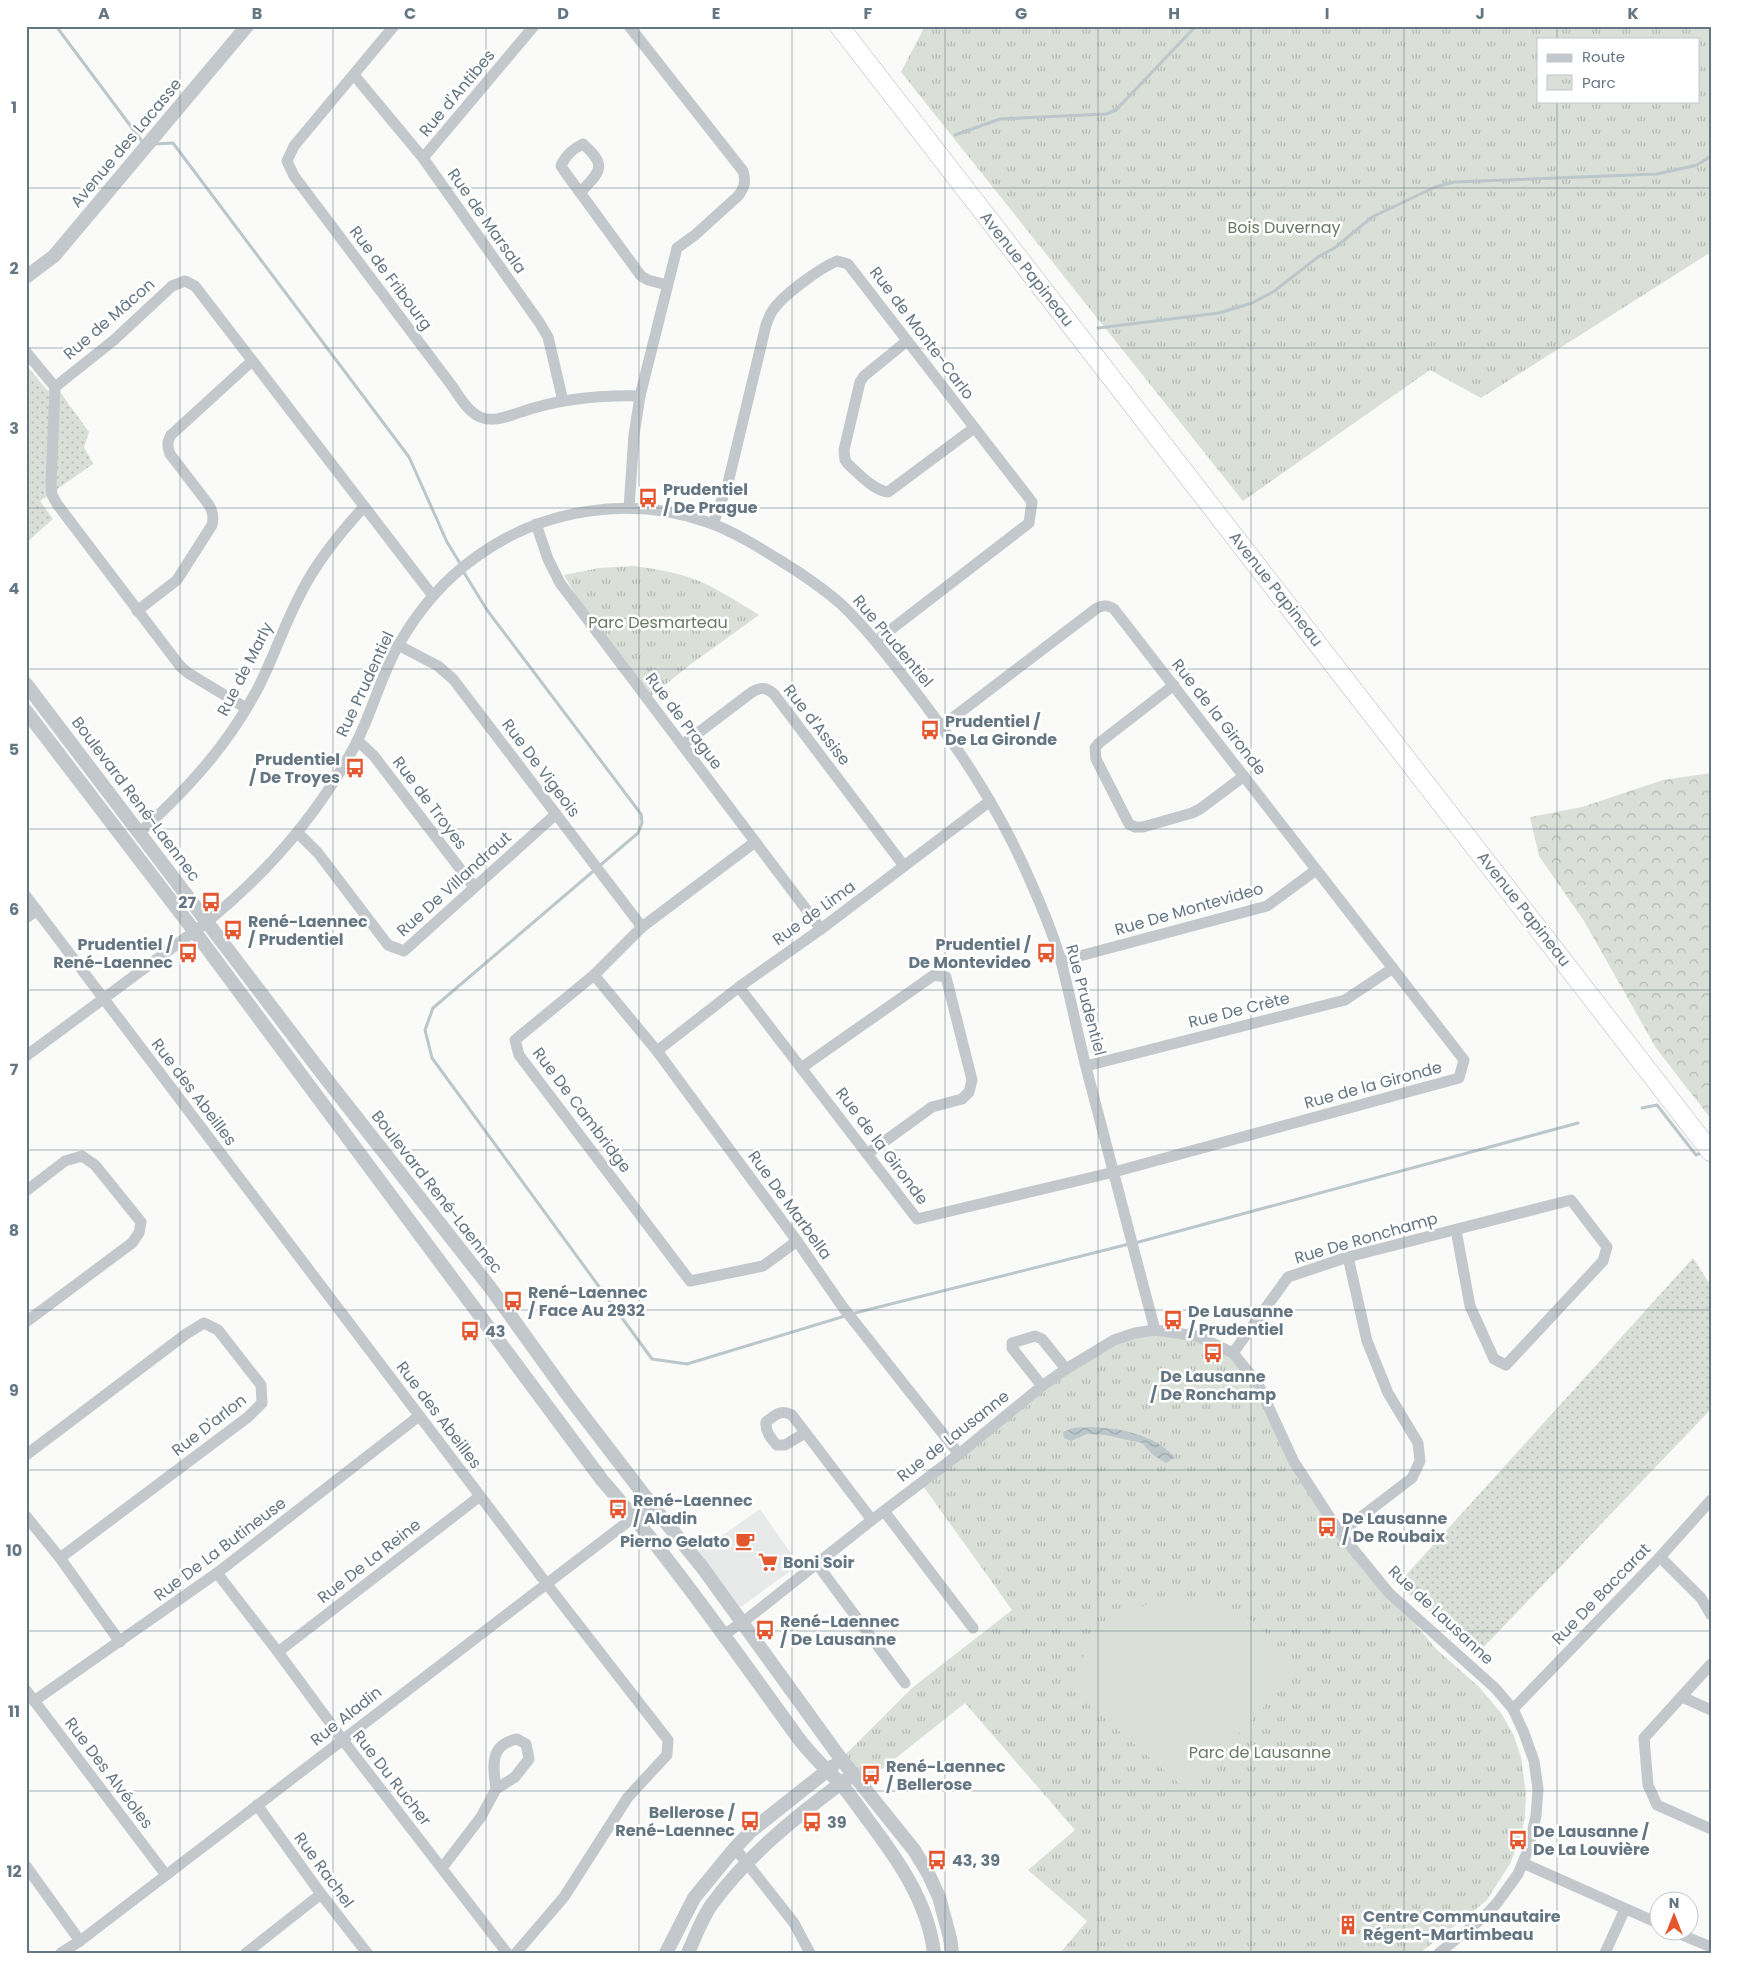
<svg xmlns="http://www.w3.org/2000/svg" width="1737" height="1979" font-family="Poppins,sans-serif">
	<style>
		.built { fill: #e8e9e9 }
		.grass { fill: url(#grass-dots) }
		.forest { fill: url(#forest-crowns) }
		.park { fill: url(#park-tufts); fill-rule: evenodd }
		.pitch { fill: #dadfd7 }
		.water { fill: url(#water-waves) }
		.lines { fill: none; stroke-linecap: round; stroke-linejoin: round }
		.stream { stroke: #bbc7cb; stroke-width: 3 }
		.trunk-casing { stroke: #b4b9bd; stroke-width: 20 }
		.minor { stroke: #c3c8cc; stroke-width: 11 }
		.tertiary { stroke: #c3c8cc; stroke-width: 14 }
		.trunk { stroke: #fff; stroke-width: 19 }
		.grid { fill: none; stroke: #657683; stroke-width: 1; stroke-opacity: 0.55 }
		.labels { text-anchor: middle; dominant-baseline: central; stroke-width: 5; stroke-linejoin: round; paint-order: stroke }
		.street-label { font-size: 16px; fill: #657683; stroke: #fff }
		.park-label { font-size: 16px; fill: #687a64; stroke: #fff }
		.poi-label { font-size: 16px; font-weight: bold; fill: #657683; stroke: #fff; text-anchor: start }
		.neatline { fill: none; stroke: #657683; stroke-width: 2 }
		.grid-label { font-size: 16px; text-anchor: middle; font-weight: bold; fill: #657683 }
	</style>
	<defs>
		<pattern id="grass-dots" width="8" height="8" patternUnits="userSpaceOnUse" patternTransform="scale(1.25)"><rect width="8" height="8" fill="#dadfd7"/><path d="M2 2h.1M6 6h.1" fill="none" stroke="#b4b9b4" stroke-width="1.8" stroke-linecap="round"/></pattern>
		<pattern id="forest-crowns" width="20" height="18" patternUnits="userSpaceOnUse" patternTransform="scale(1.25)"><rect width="20" height="18" fill="#dadfd7"/><path d="M2 6a3 3 0 1 1 6 0M12 15a3 3 0 1 1 6 0" fill="none" stroke="#b4b9b4"/></pattern>
		<pattern id="park-tufts" width="24" height="20" patternUnits="userSpaceOnUse" patternTransform="scale(1.25)"><rect width="24" height="20" fill="#dadfd7"/><path d="M3 7l-1-3M5 7V3M7 7l1-3M15 17l-1-3M17 17v-4M19 17l1-3" fill="none" stroke="#b4b9b4"/></pattern>
		<pattern id="water-waves" width="16" height="10" patternUnits="userSpaceOnUse" patternTransform="scale(1.25)"><rect width="16" height="10" fill="#bbc7cb"/><path d="M0 5q4-4 8 0t8 0" fill="none" stroke="#9ca6aa"/></pattern>
	</defs>
	<rect width="100%" height="100%" fill="#fafaf8"/>
	<polygon class="built" points="760,1509 799,1565 735,1611 693,1556"/>
	<g class="grass">
		<polygon points="26,365 47,390 60,392 89,432 84,447 93,464 40,501 53,519 26,543"/>
		<polygon points="1693,1258 1711,1286 1711,1409 1477,1654 1398,1584"/>
	</g>
	<polygon class="forest" points="1711,773 1711,1119 1656,1048 1584,921 1539,856 1530,817 1582,807 1663,780"/>
	<g class="park">
		<path d="M 925,26 L 1711,26 L 1711,252 L 1481,398 L 1430,370 L 1243,501 L 901,72 ZM 1538,39 L 1698,39 L 1698,101 L 1538,101 Z"/>
		<path d="M 634,566 C 654,569 675,572 694,579 C 717,588 738,602 759,615 L 691,664 L 650,697 L 582,606 L 564,575 L 599,568 Z"/>
		<polygon points="1135,1333 1197,1336 1233,1353 1258,1384 1294,1462 1340,1533 1436,1649 1479,1687 1501,1713 1513,1734 1521,1757 1526,1794 1525,1816 1521,1835 1510,1864 1486,1901 1420,1953 1060,1953 1087,1921 1028,1870 1075,1830 965,1703 862,1785 841,1759 912,1688 1012,1610 921,1483 1042,1386"/>
	</g>
	<path class="pitch" d="M 1175,1598 C 1211,1598 1246,1609 1270,1638 C 1279,1649 1284,1662 1295,1673 L 1190,1786 L 1182,1786 L 1067,1685 C 1074,1676 1077,1665 1084,1655 C 1106,1619 1134,1605 1175,1598 Z"/>
	<path class="water" d="M 1087,1427 C 1120,1428 1151,1433 1175,1457 L 1166,1463 L 1153,1455 L 1142,1443 L 1105,1435 L 1087,1434 L 1071,1441 L 1064,1438 L 1063,1432 L 1073,1428 Z"/>
	<g class="lines">
		<g class="stream">
			<polyline points="56,26 144,144"/>
			<polyline points="955,135 1000,119 1106,114 1116,110 1196,26"/>
			<polyline points="155,144 173,143 409,457 447,542 461,565"/>
			<polyline points="1098,328 1219,313 1252,303 1273,292 1318,257 1336,247 1372,217 1435,187 1454,182 1657,174 1697,165 1711,156"/>
			<polyline points="463,571 487,610 641,814 642,823 638,833 433,1008 425,1030 432,1058 652,1359 687,1364 845,1316"/>
			<polyline points="1642,1108 1657,1105 1696,1155 1701,1153"/>
			<polyline points="1135,1243 1578,1123"/>
			<polyline points="851,1314 1129,1244"/>
		</g>
		<defs>
			<polyline id="trunk" points="839,26 1711,1152"/>
		</defs>
		<use href="#trunk" class="trunk-casing"/>
		<g class="minor">
			<path d="M 394,26 L 294,146 L 287,161 L 294,176 L 452,386 C 459,396 468,412 480,417 C 494,423 508,416 521,412 C 559,399 600,395 640,396"/>
			<polyline points="354,75 423,158 539,322 548,337 563,401"/>
			<polyline points="423,158 534,26"/>
			<path d="M 580,193 C 599,172 609,167 583,144 C 574,148 565,156 561,166 L 565,172 L 641,276 L 648,280 L 667,285"/>
			<path d="M 907,341 L 864,376 L 860,382 L 844,450 L 845,460 L 848,464 C 859,474 873,490 888,492 L 974,428"/>
			<polyline points="26,352 55,387"/>
			<path d="M 629,508 L 634,435 L 640,396 L 677,248 L 695,235 L 738,196 C 745,187 746,181 743,171 L 629,26"/>
			<polyline points="536,524 548,559 560,583 821,929"/>
			<path d="M 713,524 L 728,483 L 766,325 C 768,320 770,314 773,310 C 783,295 820,268 837,261 L 848,264 L 1032,502 L 1029,523 L 876,641"/>
			<path d="M 137,611 L 177,580 L 212,525 C 214,517 213,512 209,505 L 170,454 C 167,446 167,442 171,435 L 252,361"/>
			<polyline points="398,645 438,666 453,679 642,927"/>
			<polyline points="1174,685 1099,743 1095,748 1096,759 1129,824 1135,827 1143,827 1192,813 1200,809 1244,776"/>
			<polyline points="246,708 188,673 180,666 57,504 52,495 51,484 55,387 114,340 172,286 185,281 195,286 433,596"/>
			<polyline points="358,741 374,756 474,887"/>
			<path d="M 682,745 L 752,692 C 761,687 766,687 774,694 L 904,866"/>
			<path d="M 139,833 C 186,791 227,746 257,690 C 273,659 284,625 301,593 C 317,561 339,534 363,508"/>
			<polyline points="298,833 318,853 388,945 404,951 556,814"/>
			<polyline points="755,842 642,927 594,975 515,1040 519,1055 690,1281 763,1266 797,1241"/>
			<polyline points="26,896 546,1583 668,1740 667,1755 628,1797 564,1897 516,1953"/>
			<polyline points="26,918 37,910"/>
			<polyline points="1061,961 1267,906 1316,870"/>
			<polyline points="594,975 657,1051 797,1241 842,1306 959,1454"/>
			<path d="M 739,987 L 917,1219 L 1114,1172 L 1459,1078 L 1464,1060 L 1114,609 C 1108,605 1104,605 1097,608 L 942,726"/>
			<polyline points="657,1051 739,987 821,929 990,801"/>
			<path d="M 26,1056 L 207,922 C 266,874 315,818 352,751 C 371,717 380,677 399,644 C 418,611 445,579 476,557 C 542,509 630,495 707,522 C 733,531 757,546 781,561 C 802,574 823,588 842,605 C 866,628 886,654 907,681 C 958,746 1001,811 1033,887 C 1044,912 1055,939 1062,965 C 1071,1000 1078,1036 1087,1071 C 1110,1158 1132,1244 1155,1330"/>
			<polyline points="1086,1066 1345,1000 1393,968"/>
			<polyline points="801,1068 934,975 946,977 972,1080 969,1092 962,1099 932,1107 867,1154"/>
			<polyline points="26,1191 65,1161 82,1156 95,1165 141,1222 139,1233 132,1243 26,1322"/>
			<polyline points="1233,1353 1288,1277 1348,1257 1571,1200 1607,1247 1603,1261 1506,1365 1494,1359 1470,1306 1456,1230"/>
			<polyline points="1042,1386 1012,1348 1012,1343 1035,1336 1042,1339 1066,1369"/>
			<path d="M 805,1433 L 785,1445 L 777,1445 C 771,1439 765,1431 766,1422 C 775,1415 780,1409 792,1415 L 872,1520"/>
			<polyline points="26,1455 186,1334 204,1323 218,1330 261,1385 262,1403 248,1417 60,1558"/>
			<polyline points="884,1511 973,1628"/>
			<polyline points="26,1516 60,1558 120,1642"/>
			<polyline points="1340,1533 1412,1478 1420,1461 1418,1443 1388,1393 1367,1341 1348,1257"/>
			<polyline points="1660,1557 1701,1598 1711,1615"/>
			<polyline points="817,1564 905,1683"/>
			<polyline points="217,1573 278,1652 342,1739 507,1953"/>
			<polyline points="725,1634 747,1619 872,1520 959,1454 1042,1386 1066,1369 1114,1340 1135,1333 1155,1330 1197,1336 1233,1353 1258,1384 1294,1462 1340,1533 1389,1593 1495,1688 1513,1709 1524,1733 1534,1761 1538,1789 1536,1816 1528,1850 1518,1874 1497,1903 1485,1916 1439,1953"/>
			<polyline points="278,1652 480,1496"/>
			<polyline points="1711,1664 1644,1738 1648,1785 1657,1805 1711,1829"/>
			<polyline points="26,1690 166,1875"/>
			<polyline points="1682,1697 1711,1710"/>
			<polyline points="34,1701 217,1573 419,1416"/>
			<polyline points="1513,1709 1660,1557 1711,1500"/>
			<polyline points="257,1805 321,1894 367,1953"/>
			<polyline points="735,1848 794,1923 810,1953"/>
			<polyline points="1523,1863 1660,1924"/>
			<polyline points="26,1866 80,1941"/>
			<path d="M 442,1868 L 481,1817 L 496,1789 L 515,1777 L 529,1759 L 526,1744 L 517,1739 C 489,1745 493,1766 496,1789"/>
			<polyline points="1675,1932 1711,1947"/>
			<polyline points="61,1953 80,1941 651,1504"/>
			<polyline points="246,1953 321,1894"/>
			<polyline points="1605,1953 1625,1909"/>
		</g>
		<g class="tertiary">
			<polyline points="26,277 54,256 247,26"/>
			<polyline points="26,684 324,1076 492,1290 569,1397 651,1504 702,1567 841,1759 914,1850 928,1873 939,1897 950,1938 952,1953"/>
			<path d="M 26,711 L 195,932 L 602,1480 C 673,1561 735,1651 799,1739 C 811,1755 826,1769 840,1783 C 849,1793 857,1805 865,1816 C 896,1857 928,1901 934,1953"/>
			<polyline points="666,1953 694,1898 735,1848 751,1831 833,1766"/>
			<path d="M 688,1953 C 695,1937 702,1918 712,1904 C 748,1855 797,1815 847,1779"/>
		</g>
		<use href="#trunk" class="trunk"/>
	</g>
	<path class="grid" d="M 180,26 L 180,1953M 333,26 L 333,1953M 486,26 L 486,1953M 639,26 L 639,1953M 792,26 L 792,1953M 945,26 L 945,1953M 1098,26 L 1098,1953M 1251,26 L 1251,1953M 1404,26 L 1404,1953M 1557,26 L 1557,39M 1557,101 L 1557,1953M 26,188 L 1711,188M 26,348 L 1711,348M 26,508 L 1711,508M 26,669 L 1711,669M 26,829 L 1711,829M 26,990 L 1711,990M 26,1150 L 1711,1150M 26,1310 L 1711,1310M 26,1470 L 1711,1470M 26,1631 L 1711,1631M 26,1791 L 1711,1791"/>
	<defs>
		<symbol id="bus-bare" viewBox="-9 -9 18 18"><path d="M-5-6H5V4H4V6H2V4H-2V6H-4V4H-5ZM-3.5-4V0h7V-4ZM-3.5 1.2v1.5H-2V1.2ZM2 1.2v1.5H3.5V1.2Z" fill="#e4572e" stroke="#fff" stroke-width="2.5" paint-order="stroke"/></symbol>
		<symbol id="cafe-bare" viewBox="-9 -9 18 18"><path d="M-5.5-4.5H6V0H3Q3 3.5 0 3.5H-2.5Q-5.5 3.5-5.5 0ZM3-3.2v2h1.7v-2ZM-6 4.5H4V6H-6Z" fill="#e4572e" stroke="#fff" stroke-width="2.5" paint-order="stroke"/></symbol>
		<symbol id="supermarket-bare" viewBox="-9 -9 18 18"><path d="M-6-5.5h2.5l.6 2H6L4.5 2H-2.5L-4.4-4H-6ZM-1.5 3.2a1.3 1.3 0 1 0 .1 0ZM3 3.2a1.3 1.3 0 1 0 .1 0Z" fill="#e4572e" stroke="#fff" stroke-width="2.5" paint-order="stroke"/></symbol>
		<symbol id="building-bare" viewBox="-9 -9 18 18"><path d="M-4-6H4V6H1V3H-1V6H-4ZM-2.5-4.3h1.7v1.8h-1.7ZM.8-4.3h1.7v1.8H.8ZM-2.5-1h1.7V.8h-1.7ZM.8-1h1.7V.8H.8Z" fill="#e4572e" stroke="#fff" stroke-width="2.5" paint-order="stroke"/></symbol>
	</defs>
	<g fill-rule="evenodd">
		<use href="#bus-bare" x="634" y="484" width="28" height="28"/>
		<use href="#bus-bare" x="916" y="716" width="28" height="28"/>
		<use href="#bus-bare" x="341" y="754" width="28" height="28"/>
		<use href="#bus-bare" x="197" y="888" width="28" height="28"/>
		<use href="#bus-bare" x="219" y="916" width="28" height="28"/>
		<use href="#bus-bare" x="174" y="939" width="28" height="28"/>
		<use href="#bus-bare" x="1032" y="939" width="28" height="28"/>
		<use href="#bus-bare" x="499" y="1287" width="28" height="28"/>
		<use href="#bus-bare" x="1159" y="1306" width="28" height="28"/>
		<use href="#bus-bare" x="456" y="1317" width="28" height="28"/>
		<use href="#bus-bare" x="1199" y="1339" width="28" height="28"/>
		<use href="#bus-bare" x="604" y="1495" width="28" height="28"/>
		<use href="#bus-bare" x="1313" y="1513" width="28" height="28"/>
		<use href="#cafe-bare" x="731" y="1527" width="28" height="28"/>
		<use href="#supermarket-bare" x="754" y="1548" width="28" height="28"/>
		<use href="#bus-bare" x="751" y="1616" width="28" height="28"/>
		<use href="#bus-bare" x="857" y="1761" width="28" height="28"/>
		<use href="#bus-bare" x="736" y="1807" width="28" height="28"/>
		<use href="#bus-bare" x="798" y="1808" width="28" height="28"/>
		<use href="#bus-bare" x="1504" y="1826" width="28" height="28"/>
		<use href="#bus-bare" x="923" y="1846" width="28" height="28"/>
		<use href="#building-bare" x="1334" y="1911" width="28" height="28"/>
	</g>
	<g class="labels">
		<g class="street-label">
			<text transform="translate(457 93) rotate(-50)">Rue d'Antibes</text>
			<text transform="translate(126 143) rotate(-50)">Avenue des Lacasse</text>
			<text transform="translate(487 221) rotate(55)">Rue de Marsala</text>
			<text transform="translate(1027 269) rotate(52)">Avenue Papineau</text>
			<text transform="translate(391 278) rotate(53)">Rue de Fribourg</text>
			<text transform="translate(109 319) rotate(-41)">Rue de Mâcon</text>
			<text transform="translate(922 333) rotate(53)">Rue de Monte-Carlo</text>
			<text transform="translate(1276 589) rotate(52)">Avenue Papineau</text>
			<text transform="translate(893 641) rotate(50)">Rue Prudentiel</text>
			<text transform="translate(245 669) rotate(-63)">Rue de Marly</text>
			<text transform="translate(365 684) rotate(-65)">Rue Prudentiel</text>
			<text transform="translate(1219 717) rotate(52)">Rue de la Gironde</text>
			<text transform="translate(684 721) rotate(53)">Rue de Prague</text>
			<text transform="translate(817 725) rotate(52)">Rue d'Assise</text>
			<text transform="translate(541 768) rotate(53)">Rue De Vigeois</text>
			<text transform="translate(136 799) rotate(53)">Boulevard René-Laennec</text>
			<text transform="translate(430 803) rotate(53)">Rue de Troyes</text>
			<text transform="translate(454 884) rotate(-42)">Rue De Villandraut</text>
			<text transform="translate(1189 909) rotate(-16)">Rue De Montevideo</text>
			<text transform="translate(1524 909) rotate(52)">Avenue Papineau</text>
			<text transform="translate(814 913) rotate(-36)">Rue de Lima</text>
			<text transform="translate(1086 1000) rotate(75)">Rue Prudentiel</text>
			<text transform="translate(1239 1010) rotate(-14)">Rue De Crète</text>
			<text transform="translate(1373 1085) rotate(-15)">Rue de la Gironde</text>
			<text transform="translate(194 1092) rotate(53)">Rue des Abeilles</text>
			<text transform="translate(582 1110) rotate(53)">Rue De Cambridge</text>
			<text transform="translate(882 1146) rotate(53)">Rue de la Gironde</text>
			<text transform="translate(437 1192) rotate(52)">Boulevard René-Laennec</text>
			<text transform="translate(790 1205) rotate(54)">Rue De Marbella</text>
			<text transform="translate(1366 1238) rotate(-16)">Rue De Ronchamp</text>
			<text transform="translate(439 1415) rotate(53)">Rue des Abeilles</text>
			<text transform="translate(209 1425) rotate(-38)">Rue D'arlon</text>
			<text transform="translate(953 1436) rotate(-38)">Rue de Lausanne</text>
			<text transform="translate(220 1549) rotate(-37)">Rue De La Butineuse</text>
			<text transform="translate(369 1561) rotate(-38)">Rue De La Reine</text>
			<text transform="translate(1601 1594) rotate(-46)">Rue De Baccarat</text>
			<text transform="translate(1441 1615) rotate(43)">Rue de Lausanne</text>
			<text transform="translate(346 1716) rotate(-38)">Rue Aladin</text>
			<text transform="translate(109 1773) rotate(53)">Rue Des Alvéoles</text>
			<text transform="translate(392 1778) rotate(52)">Rue Du Rucher</text>
			<text transform="translate(324 1870) rotate(54)">Rue Rachel</text>
		</g>
		<g class="park-label">
			<text x="1284" y="227">Bois Duvernay</text>
			<text x="658" y="622">Parc Desmarteau</text>
			<text x="1260" y="1752">Parc de Lausanne</text>
		</g>
		<g class="poi-label">
			<text x="663" y="489">Prudentiel<tspan x="663" dy="18">/ De Prague</tspan></text>
			<text x="945" y="721">Prudentiel /<tspan x="945" dy="18">De La Gironde</tspan></text>
			<text x="340" y="759" text-anchor="end">Prudentiel<tspan x="340" dy="18">/ De Troyes</tspan></text>
			<text x="196" y="902" text-anchor="end">27</text>
			<text x="248" y="921">René-Laennec<tspan x="248" dy="18">/ Prudentiel</tspan></text>
			<text x="173" y="944" text-anchor="end">Prudentiel /<tspan x="173" dy="18">René-Laennec</tspan></text>
			<text x="1031" y="944" text-anchor="end">Prudentiel /<tspan x="1031" dy="18">De Montevideo</tspan></text>
			<text x="528" y="1292">René-Laennec<tspan x="528" dy="18">/ Face Au 2932</tspan></text>
			<text x="1188" y="1311">De Lausanne<tspan x="1188" dy="18">/ Prudentiel</tspan></text>
			<text x="485" y="1331">43</text>
			<text x="1213" y="1376" text-anchor="middle">De Lausanne<tspan x="1213" dy="18">/ De Ronchamp</tspan></text>
			<text x="633" y="1500">René-Laennec<tspan x="633" dy="18">/ Aladin</tspan></text>
			<text x="1342" y="1518">De Lausanne<tspan x="1342" dy="18">/ De Roubaix</tspan></text>
			<text x="730" y="1541" text-anchor="end">Pierno Gelato</text>
			<text x="783" y="1562">Boni Soir</text>
			<text x="780" y="1621">René-Laennec<tspan x="780" dy="18">/ De Lausanne</tspan></text>
			<text x="886" y="1766">René-Laennec<tspan x="886" dy="18">/ Bellerose</tspan></text>
			<text x="735" y="1812" text-anchor="end">Bellerose /<tspan x="735" dy="18">René-Laennec</tspan></text>
			<text x="827" y="1822">39</text>
			<text x="1533" y="1831">De Lausanne /<tspan x="1533" dy="18">De La Louvière</tspan></text>
			<text x="952" y="1860">43, 39</text>
			<text x="1363" y="1916">Centre Communautaire<tspan x="1363" dy="18">Régent-Martimbeau</tspan></text>
		</g>
	</g>
	<rect width="1737" height="1979" fill="none" stroke="#ffffff" stroke-width="55"/>
	<rect x="1537" y="38" width="162" height="65" fill="#ffffff" stroke="#c1c8cd"/>
	<rect x="1547" y="54" width="25" height="8" fill="#c3c8cc" stroke="#c1c8cd"/>
	<text x="1582" y="62" font-size="15" fill="#657683">Route</text>
	<rect x="1547" y="75" width="25" height="15" fill="url(#park-tufts)" stroke="#c1c8cd"/>
	<text x="1582" y="88" font-size="15" fill="#657683">Parc</text>
	<g transform="translate(1674 1916)"><circle r="24" fill="#ffffff" stroke="#c1c8cd"/>
	<path d="M0-4L9 19L0 12L-9 19Z" fill="#e4572e"/>
	<text y="-8" font-size="14" font-weight="bold" text-anchor="middle" fill="#657683">N</text>
	</g>
	<rect x="28" y="28" width="1682" height="1924" class="neatline"/>
	<g class="grid-label">
		<text x="104" y="19">A</text>
		<text x="257" y="19">B</text>
		<text x="410" y="19">C</text>
		<text x="563" y="19">D</text>
		<text x="716" y="19">E</text>
		<text x="868" y="19">F</text>
		<text x="1021" y="19">G</text>
		<text x="1174" y="19">H</text>
		<text x="1327" y="19">I</text>
		<text x="1480" y="19">J</text>
		<text x="1633" y="19">K</text>
		<text x="14" y="113">1</text>
		<text x="14" y="274">2</text>
		<text x="14" y="434">3</text>
		<text x="14" y="594">4</text>
		<text x="14" y="755">5</text>
		<text x="14" y="915">6</text>
		<text x="14" y="1075">7</text>
		<text x="14" y="1236">8</text>
		<text x="14" y="1396">9</text>
		<text x="14" y="1556">10</text>
		<text x="14" y="1717">11</text>
		<text x="14" y="1877">12</text>
	</g>
</svg>
